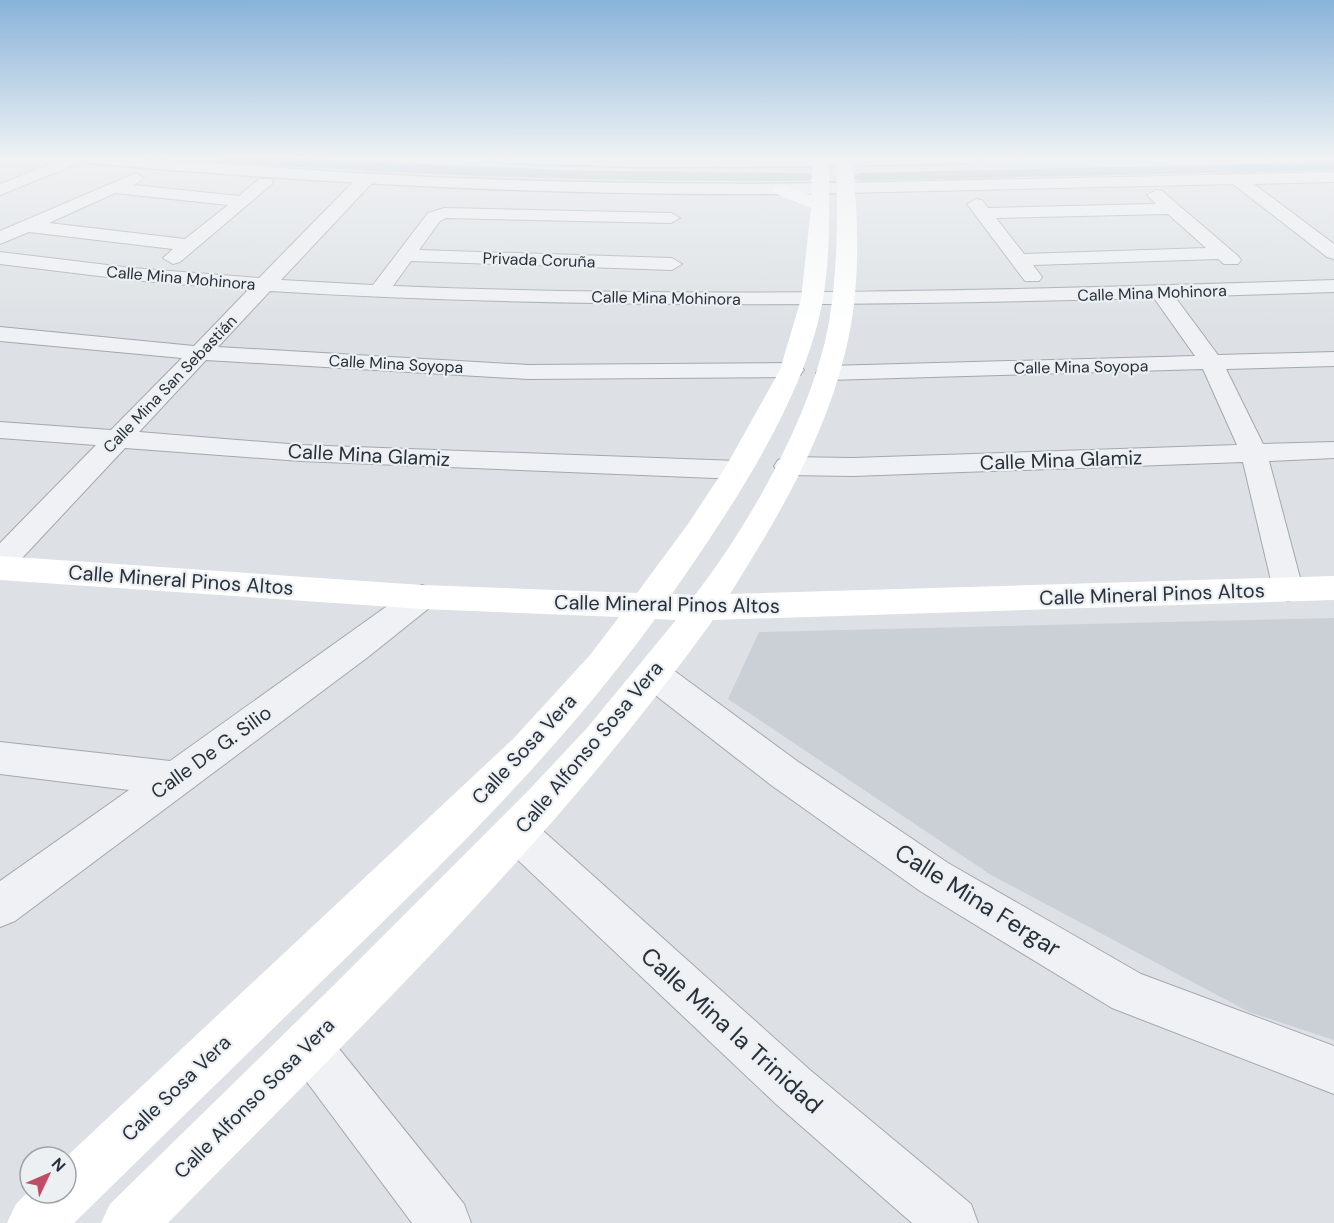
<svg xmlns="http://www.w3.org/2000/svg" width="1334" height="1223" font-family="'DM Sans',sans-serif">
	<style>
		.built { fill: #cbd0d6 }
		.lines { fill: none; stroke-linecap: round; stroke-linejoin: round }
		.canal { fill: #9bb1c2; fill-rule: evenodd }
		.minor-casing { stroke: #a3a8ae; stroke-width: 2 }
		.tertiary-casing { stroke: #a3a8ae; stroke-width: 3 }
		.minor { fill: #eff1f4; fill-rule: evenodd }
		.tertiary { fill: #eff1f4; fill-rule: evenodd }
		.secondary { fill: #fff; fill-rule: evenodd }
		.labels { text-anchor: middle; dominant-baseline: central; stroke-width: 4.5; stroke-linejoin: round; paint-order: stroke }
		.far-street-label { font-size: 16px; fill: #28303a; stroke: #ecf0f3 }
		.street-label { font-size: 20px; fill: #28303a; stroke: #ecf0f3 }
		.near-street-label { font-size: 24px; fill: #28303a; stroke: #ecf0f3 }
	</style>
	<rect width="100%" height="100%" fill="#dde1e5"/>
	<polygon class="built" points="1334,618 1334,1040 1249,1012 991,875 728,699 759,632"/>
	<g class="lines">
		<g class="canal">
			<path d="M 219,158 L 283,158 L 590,171 L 808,173 L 815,177 L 808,181 C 614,182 420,176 226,162 Z"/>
			<polygon points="1334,162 1334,170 859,181 852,177 859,173"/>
		</g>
		<defs>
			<g id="minor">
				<polygon points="65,158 86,158 84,161 0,195 0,184"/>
				<polygon points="838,158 982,158 974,163 844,166 838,164 836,161"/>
				<polygon points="1334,172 1334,182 1254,184 1334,244 1334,259 1327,257 1233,184 846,193 838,188 846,183"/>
				<path d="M 136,173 L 144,178 L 134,185 L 239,196 L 259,179 L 271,179 L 273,183 L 180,262 L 173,264 L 163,258 L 173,249 L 29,232 L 0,244 L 0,231 ZM 115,193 L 228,205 L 185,239 L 49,223 Z"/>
				<path d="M 365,175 L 373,180 L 371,184 L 281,280 L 373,285 L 428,213 L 444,208 L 671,213 L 680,218 L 671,223 L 446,218 L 440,221 L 419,250 L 672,258 L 682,264 L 672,270 L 411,261 L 393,286 C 707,299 1021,290 1334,280 L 1334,292 L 1175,297 L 1218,355 L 1334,352 L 1334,366 L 1226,369 L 1263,444 L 1334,442 L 1334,458 L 1269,461 L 1303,589 L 1299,597 L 1288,601 L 1277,597 L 1273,589 L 1243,462 L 853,476 L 787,475 L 778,472 L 774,466 L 778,460 L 787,457 L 853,458 L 1237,445 L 1203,369 L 828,380 L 820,378 L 816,373 L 820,368 L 828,366 L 1195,356 L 1154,298 C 860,306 564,309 270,291 L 218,347 L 528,365 L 792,363 L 800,365 L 804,370 L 800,375 L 792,377 L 528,379 L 206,360 L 139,432 L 301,445 L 738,461 L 747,464 L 751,470 L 747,476 L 738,479 L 301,461 L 125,448 L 11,570 L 0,573 L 0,543 L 96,445 L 0,438 L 0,422 L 111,430 L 182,358 L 0,341 L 0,327 L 194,346 L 248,290 L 132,280 L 0,264 L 0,252 L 132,268 L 259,278 L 359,176 Z"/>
				<path d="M 1156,190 L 1162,191 L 1238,256 L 1241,260 L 1238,264 L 1224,264 L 1218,259 L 1033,265 L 1042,277 L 1039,281 L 1025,281 L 967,204 L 976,199 L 982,200 L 988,208 L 1156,204 L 1147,195 ZM 1168,214 L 1206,248 L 1024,254 L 996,218 Z"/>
				<polygon points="422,585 433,589 438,597 433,605 368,657 15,921 0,927 0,881 129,790 0,774 0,742 170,761 411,589"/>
				<polygon points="653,660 665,664 797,761 948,863 1141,974 1334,1046 1334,1094 1112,1008 920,891 771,785 641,684 636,674 641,664"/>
				<polygon points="517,814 531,820 810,1070 971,1204 978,1223 912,1223 776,1104 503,846 497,833 503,820"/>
				<polygon points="308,1023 324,1030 464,1204 471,1223 412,1223 292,1062 285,1046 292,1030"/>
			</g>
			<g id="tertiary">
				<path d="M 80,158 C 178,158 276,169 374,174 C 532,183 689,185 846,183 L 855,188 L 846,193 C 592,198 341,185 88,163 Z"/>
				<polygon points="492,158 850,158 852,161 844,166 642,167 500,163"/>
			</g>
		</defs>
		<use href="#minor" class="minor-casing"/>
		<use href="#tertiary" class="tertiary-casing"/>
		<use href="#minor" class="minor"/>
		<use href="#tertiary" class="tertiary"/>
		<path class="secondary" d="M 813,158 L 829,158 C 829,205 831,252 823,299 C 805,400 730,510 672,594 L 695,595 C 751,522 813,413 829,322 C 838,268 838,213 836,158 L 852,158 C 859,221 861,291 845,353 C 824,440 777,519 730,594 L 1334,576 L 1334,600 L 713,620 C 555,841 357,1030 168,1223 L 101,1223 L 110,1204 L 335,984 L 527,792 L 587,728 L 676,620 L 655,619 C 567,741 461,846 353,951 C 260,1041 167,1132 74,1223 L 7,1223 L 16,1204 L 30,1190 L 30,1193 L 66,1193 L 66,1157 L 514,738 L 590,655 L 619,617 L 422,609 L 0,580 L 0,556 L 422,585 L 637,593 L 688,524 L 725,468 L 780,370 L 801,299 L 811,208 L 775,193 L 772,189 L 781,184 L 811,195 Z"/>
	</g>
	<linearGradient id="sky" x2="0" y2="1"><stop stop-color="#89b3d9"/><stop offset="0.48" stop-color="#f0f2f3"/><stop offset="1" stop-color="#f0f2f3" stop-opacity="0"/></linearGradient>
	<rect width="1334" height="329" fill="url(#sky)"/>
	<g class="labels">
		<g class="far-street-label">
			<text transform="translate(539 260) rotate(2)">Privada Coruña</text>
			<text transform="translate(181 278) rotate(5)">Calle Mina Mohinora</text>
			<text transform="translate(1152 293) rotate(-2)">Calle Mina Mohinora</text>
			<text transform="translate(666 298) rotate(1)">Calle Mina Mohinora</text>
			<text transform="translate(396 364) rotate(3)">Calle Mina Soyopa</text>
			<text transform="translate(1081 367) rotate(-1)">Calle Mina Soyopa</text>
			<text transform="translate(170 384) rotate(-46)">Calle Mina San Sebastián</text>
		</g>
		<g class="street-label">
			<text transform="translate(369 455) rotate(3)">Calle Mina Glamiz</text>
			<text transform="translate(1061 460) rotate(-2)">Calle Mina Glamiz</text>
			<text transform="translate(181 580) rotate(4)">Calle Mineral Pinos Altos</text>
			<text transform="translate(1152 594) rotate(-2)">Calle Mineral Pinos Altos</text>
			<text transform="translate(667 604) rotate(1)">Calle Mineral Pinos Altos</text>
			<text transform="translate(589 747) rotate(-50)">Calle Alfonso Sosa Vera</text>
			<text transform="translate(524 749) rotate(-47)">Calle Sosa Vera</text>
			<text transform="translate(211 752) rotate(-36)">Calle De G. Silio</text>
			<text transform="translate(176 1088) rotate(-44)">Calle Sosa Vera</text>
			<text transform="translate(254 1098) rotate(-45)">Calle Alfonso Sosa Vera</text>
		</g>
		<g class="near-street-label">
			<text transform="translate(978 900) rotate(32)">Calle Mina Fergar</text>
			<text transform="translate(732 1030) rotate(42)">Calle Mina la Trinidad</text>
		</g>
	</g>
	<g transform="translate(48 1175) rotate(46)"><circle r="28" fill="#ecf0f3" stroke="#9ea3a9" stroke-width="1.5"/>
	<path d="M0-4.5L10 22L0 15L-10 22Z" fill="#c04d66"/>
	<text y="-9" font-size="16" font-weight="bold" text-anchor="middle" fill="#28303a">N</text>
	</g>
</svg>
